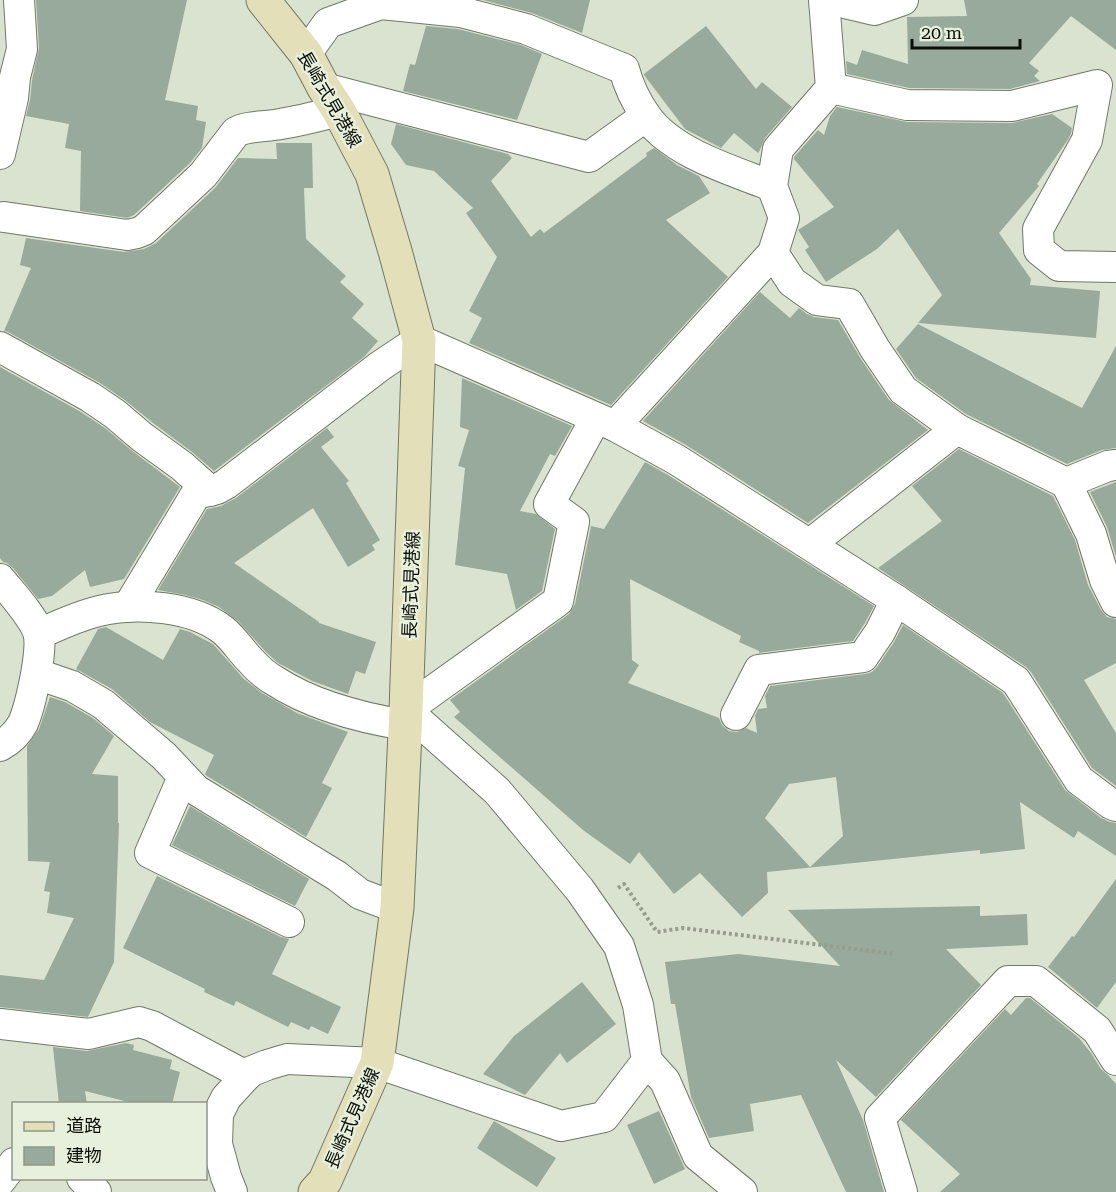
<svg xmlns="http://www.w3.org/2000/svg" width="1116" height="1192" font-family="'Roboto Serif','Noto Sans JP',serif">
	<style>
		.building { fill: #98aa9b; fill-rule: evenodd }
		.lines { fill: none; stroke-linecap: round; stroke-linejoin: round }
		.street-casing { stroke: #707866; stroke-width: 32 }
		.secondary-casing { stroke: #707866; stroke-width: 35 }
		.path { stroke: #969d8d; stroke-width: 4; stroke-dasharray: 3 3; stroke-linecap: butt }
		.street { stroke: #fff; stroke-width: 30 }
		.secondary { stroke: #e3dfb9; stroke-width: 33 }
		.labels { text-anchor: middle; dominant-baseline: central; stroke-width: 5; stroke-linejoin: round; paint-order: stroke }
		.street-label { font-size: 18px; fill: #0d1009; stroke: #e7f0dc }
	</style>
	<rect width="100%" height="100%" fill="#dae3cf"/>
	<g class="building">
		<polygon points="36,0 187,0 165,100 198,106 196,120 206,122 202,148 190,163 134,215 127,218 80,211 81,151 65,148 69,124 26,116 30,100 32,80 39,48"/>
		<polygon points="483,0 590,0 582,33 532,13"/>
		<polygon points="964,0 1116,0 1116,50 1071,16 1029,63 1039,71 1034,76 1040,81 1010,89 909,88 847,74 846,61 857,65 862,50 908,64 907,17 967,16"/>
		<polygon points="426,26 458,29 521,45 542,54 517,120 403,91 410,64 415,65"/>
		<polygon points="706,26 756,89 762,82 792,107 765,138 760,150 758,153 734,133 721,148 685,129 644,75 644,74"/>
		<polygon points="837,107 907,122 1012,123 1052,114 1072,128 1071,134 1067,141 1037,184 1039,186 999,233 1031,279 1030,285 1100,291 1096,338 918,323 942,295 898,229 877,249 826,282 805,250 809,247 798,230 834,207 794,159 794,157 818,130 824,135 830,116"/>
		<polygon points="396,124 508,154 512,158 491,181 531,237 540,229 544,233 647,156 646,153 654,148 677,165 699,176 710,193 666,220 728,277 611,405 469,343 482,318 469,311 497,257 466,213 473,208 434,171 406,165 391,144"/>
		<polygon points="276,143 312,143 313,188 304,188 306,239 346,276 340,282 364,304 352,318 378,341 364,357 214,471 192,452 153,423 126,401 100,383 8,332 4,331 31,268 20,265 26,238 124,252 144,249 156,243 215,188 238,158 277,159"/>
		<polygon points="760,292 790,318 799,308 807,314 814,317 838,320 861,359 889,400 928,430 808,523 686,445 643,421"/>
		<polygon points="918,324 1082,408 1116,346 1116,448 1102,450 1067,464 966,414 916,378 896,349"/>
		<polygon points="0,367 81,412 105,428 131,450 180,487 124,579 90,587 85,570 52,596 38,599 13,568 7,563 3,562 0,558"/>
		<polygon points="462,378 572,426 555,456 550,454 520,511 536,514 555,529 542,591 516,610 507,574 455,565 465,468 458,466 469,430 460,427"/>
		<polygon points="327,428 334,437 321,447 349,481 346,483 380,540 372,545 375,550 348,567 313,508 234,563 319,622 319,623 376,642 365,674 356,671 348,694 312,681 278,663 266,652 238,621 219,607 203,600 185,595 158,590 207,509 221,506 236,498"/>
		<polygon points="959,449 1053,496 1075,540 1088,585 1101,610 1107,617 1116,619 1116,663 1084,680 1116,733 1116,786 1092,768 1031,672 1026,667 878,568 942,521 912,486"/>
		<path d="M 645,462 L 668,475 L 874,606 L 865,623 L 853,641 L 759,653 L 759,651 L 739,642 L 741,636 L 630,579 L 632,660 L 639,665 L 628,683 L 719,718 L 722,725 L 729,731 L 737,732 L 746,728 L 757,733 L 755,716 L 758,709 L 767,708 L 765,696 L 770,686 L 865,674 L 872,672 L 877,667 L 894,642 L 903,625 L 1003,693 L 1065,790 L 1101,818 L 1110,822 L 1116,823 L 1116,856 L 1078,831 L 1074,838 L 1020,802 L 1025,849 L 980,854 L 980,850 L 767,872 L 768,893 L 742,917 L 700,873 L 674,894 L 639,852 L 630,864 L 583,830 L 454,717 L 460,712 L 450,700 L 569,614 L 575,604 L 591,526 L 604,529 ZM 836,777 L 843,836 L 810,867 L 765,818 L 789,784 Z"/>
		<polygon points="1116,482 1116,557 1107,527 1090,492"/>
		<polygon points="106,627 163,660 180,629 190,632 213,644 244,679 262,693 297,713 348,732 322,783 332,788 306,837 207,776 205,774 214,755 150,722 112,689 76,669 98,629"/>
		<polygon points="50,697 65,702 93,718 114,736 92,774 118,776 118,823 119,823 114,962 88,1017 0,1007 0,975 44,980 74,918 47,913 50,892 44,891 50,862 28,861 27,746 39,729"/>
		<polygon points="190,806 309,879 295,906 172,845"/>
		<polygon points="157,876 281,937 289,939 272,974 341,1007 328,1034 311,1026 309,1030 291,1022 288,1027 236,1001 234,1006 204,992 205,989 123,948"/>
		<polygon points="1116,879 1116,982 1097,1008 1048,967 1072,936 1074,937"/>
		<polygon points="980,906 980,916 1027,914 1028,945 946,949 981,985 876,1097 836,1060 863,1120 884,1192 846,1192 801,1095 750,1104 754,1131 709,1138 691,1097 675,1004 671,1004 665,962 738,954 840,966 788,910"/>
		<polygon points="582,982 616,1024 567,1063 560,1053 525,1095 483,1074 514,1036"/>
		<polygon points="1026,998 1030,998 1079,1038 1091,1053 1101,1069 1109,1076 1116,1084 1116,1192 940,1192 960,1174 901,1120 1005,1009 1011,1015"/>
		<polygon points="126,1043 134,1045 133,1050 172,1060 170,1069 180,1072 172,1104 136,1104 85,1091 87,1104 59,1104 53,1047 87,1051"/>
		<polygon points="659,1111 685,1169 654,1184 627,1125"/>
		<polygon points="494,1121 556,1158 537,1187 477,1148"/>
	</g>
	<g class="lines">
		<defs>
			<g id="street">
				<polyline points="832,0 874,10 903,0"/>
				<path d="M 306,54 L 328,23 L 381,4 L 461,12 L 526,29 L 624,69 C 628,84 637,103 646,116 C 672,153 731,170 772,186"/>
				<polyline points="324,88 589,157 646,116"/>
				<polyline points="831,88 907,105 1012,106 1097,85 1087,140 1038,229 1039,250 1059,266 1116,267"/>
				<polyline points="0,154 13,98 15,77 22,49 19,0"/>
				<path d="M 4,217 L 127,235 L 137,233 L 144,230 L 203,175 L 236,132 C 247,126 262,127 274,125 C 296,122 318,116 339,111"/>
				<polyline points="773,253 792,282 817,300 849,304 875,349 903,390 957,429 1066,483 1108,466 1116,465"/>
				<polyline points="0,347 90,397 115,414 142,437 182,466 210,491"/>
				<polyline points="615,426 773,253 784,218 772,186 778,149 831,88 824,0"/>
				<polyline points="1066,483 1091,534 1105,580 1116,602"/>
				<polyline points="810,544 957,429"/>
				<path d="M 0,579 C 12,594 32,615 38,632 C 44,648 30,707 23,723 C 18,733 9,741 0,746"/>
				<polyline points="128,607 196,494 217,489 226,484 380,366 419,340 615,426 677,460 896,600 1016,681 1079,780 1111,804 1116,806"/>
				<path d="M 39,634 C 59,625 78,616 99,611 C 137,602 192,606 223,630 C 234,639 241,651 251,661 C 258,669 266,676 275,681 C 312,705 362,718 405,725"/>
				<polyline points="37,674 72,686 103,704 164,756 196,790 337,876 360,894 397,908"/>
				<polyline points="736,715 759,670 863,657 880,632 896,600"/>
				<polyline points="183,777 150,853 289,922"/>
				<polyline points="0,1024 89,1034 139,1022 152,1026 246,1076"/>
				<polyline points="647,1061 665,1081 698,1156 742,1192"/>
				<polyline points="82,1178 96,1192"/>
				<polyline points="0,1181 14,1163"/>
				<polyline points="232,1192 226,1177 217,1144 218,1114 226,1098 246,1076 252,1071 267,1065 287,1059 377,1063 561,1126 604,1117 647,1061 638,1005 619,946 580,890 497,791 406,710 558,601 574,522 549,504 596,418"/>
				<polyline points="902,1192 880,1118 1008,981 1036,981 1097,1030 1116,1060"/>
			</g>
			<polyline id="secondary" points="263,0 306,54 324,88 339,111 372,174 395,251 419,340 406,710 397,908 377,1063 325,1181 315,1192"/>
		</defs>
		<use href="#street" class="street-casing"/>
		<use href="#secondary" class="secondary-casing"/>
		<polyline class="path" points="618,888 624,884 657,932 683,928 895,954"/>
		<use href="#street" class="street"/>
		<use href="#secondary" class="secondary"/>
	</g>
	<g class="labels">
		<g class="street-label">
			<text transform="translate(330 99) rotate(60)">長崎式見港線</text>
			<text transform="translate(411 585) rotate(-88)">長崎式見港線</text>
			<text transform="translate(352 1118) rotate(-66)">長崎式見港線</text>
		</g>
	</g>
	<rect x="12" y="1102" width="195" height="78" fill="#e7f0dc" stroke="#909688" stroke-width="1.5"/>
	<rect x="24" y="1122" width="30" height="9" fill="#e3dfb9" stroke="#909688" stroke-width="1.5"/>
	<text x="66" y="1132" font-size="18" fill="#0d1009">道路</text>
	<rect x="24" y="1147" width="30" height="18" fill="#98aa9b" stroke="#909688" stroke-width="1.5"/>
	<text x="66" y="1162" font-size="18" fill="#0d1009">建物</text>
	<path d="M912 39v9h108v-9" fill="none" stroke="#0d1009" stroke-width="3"/>
	<text x="921" y="39" font-size="18" fill="#0d1009" stroke="#e7f0dc" stroke-width="4.5" paint-order="stroke">20 m</text>
</svg>
